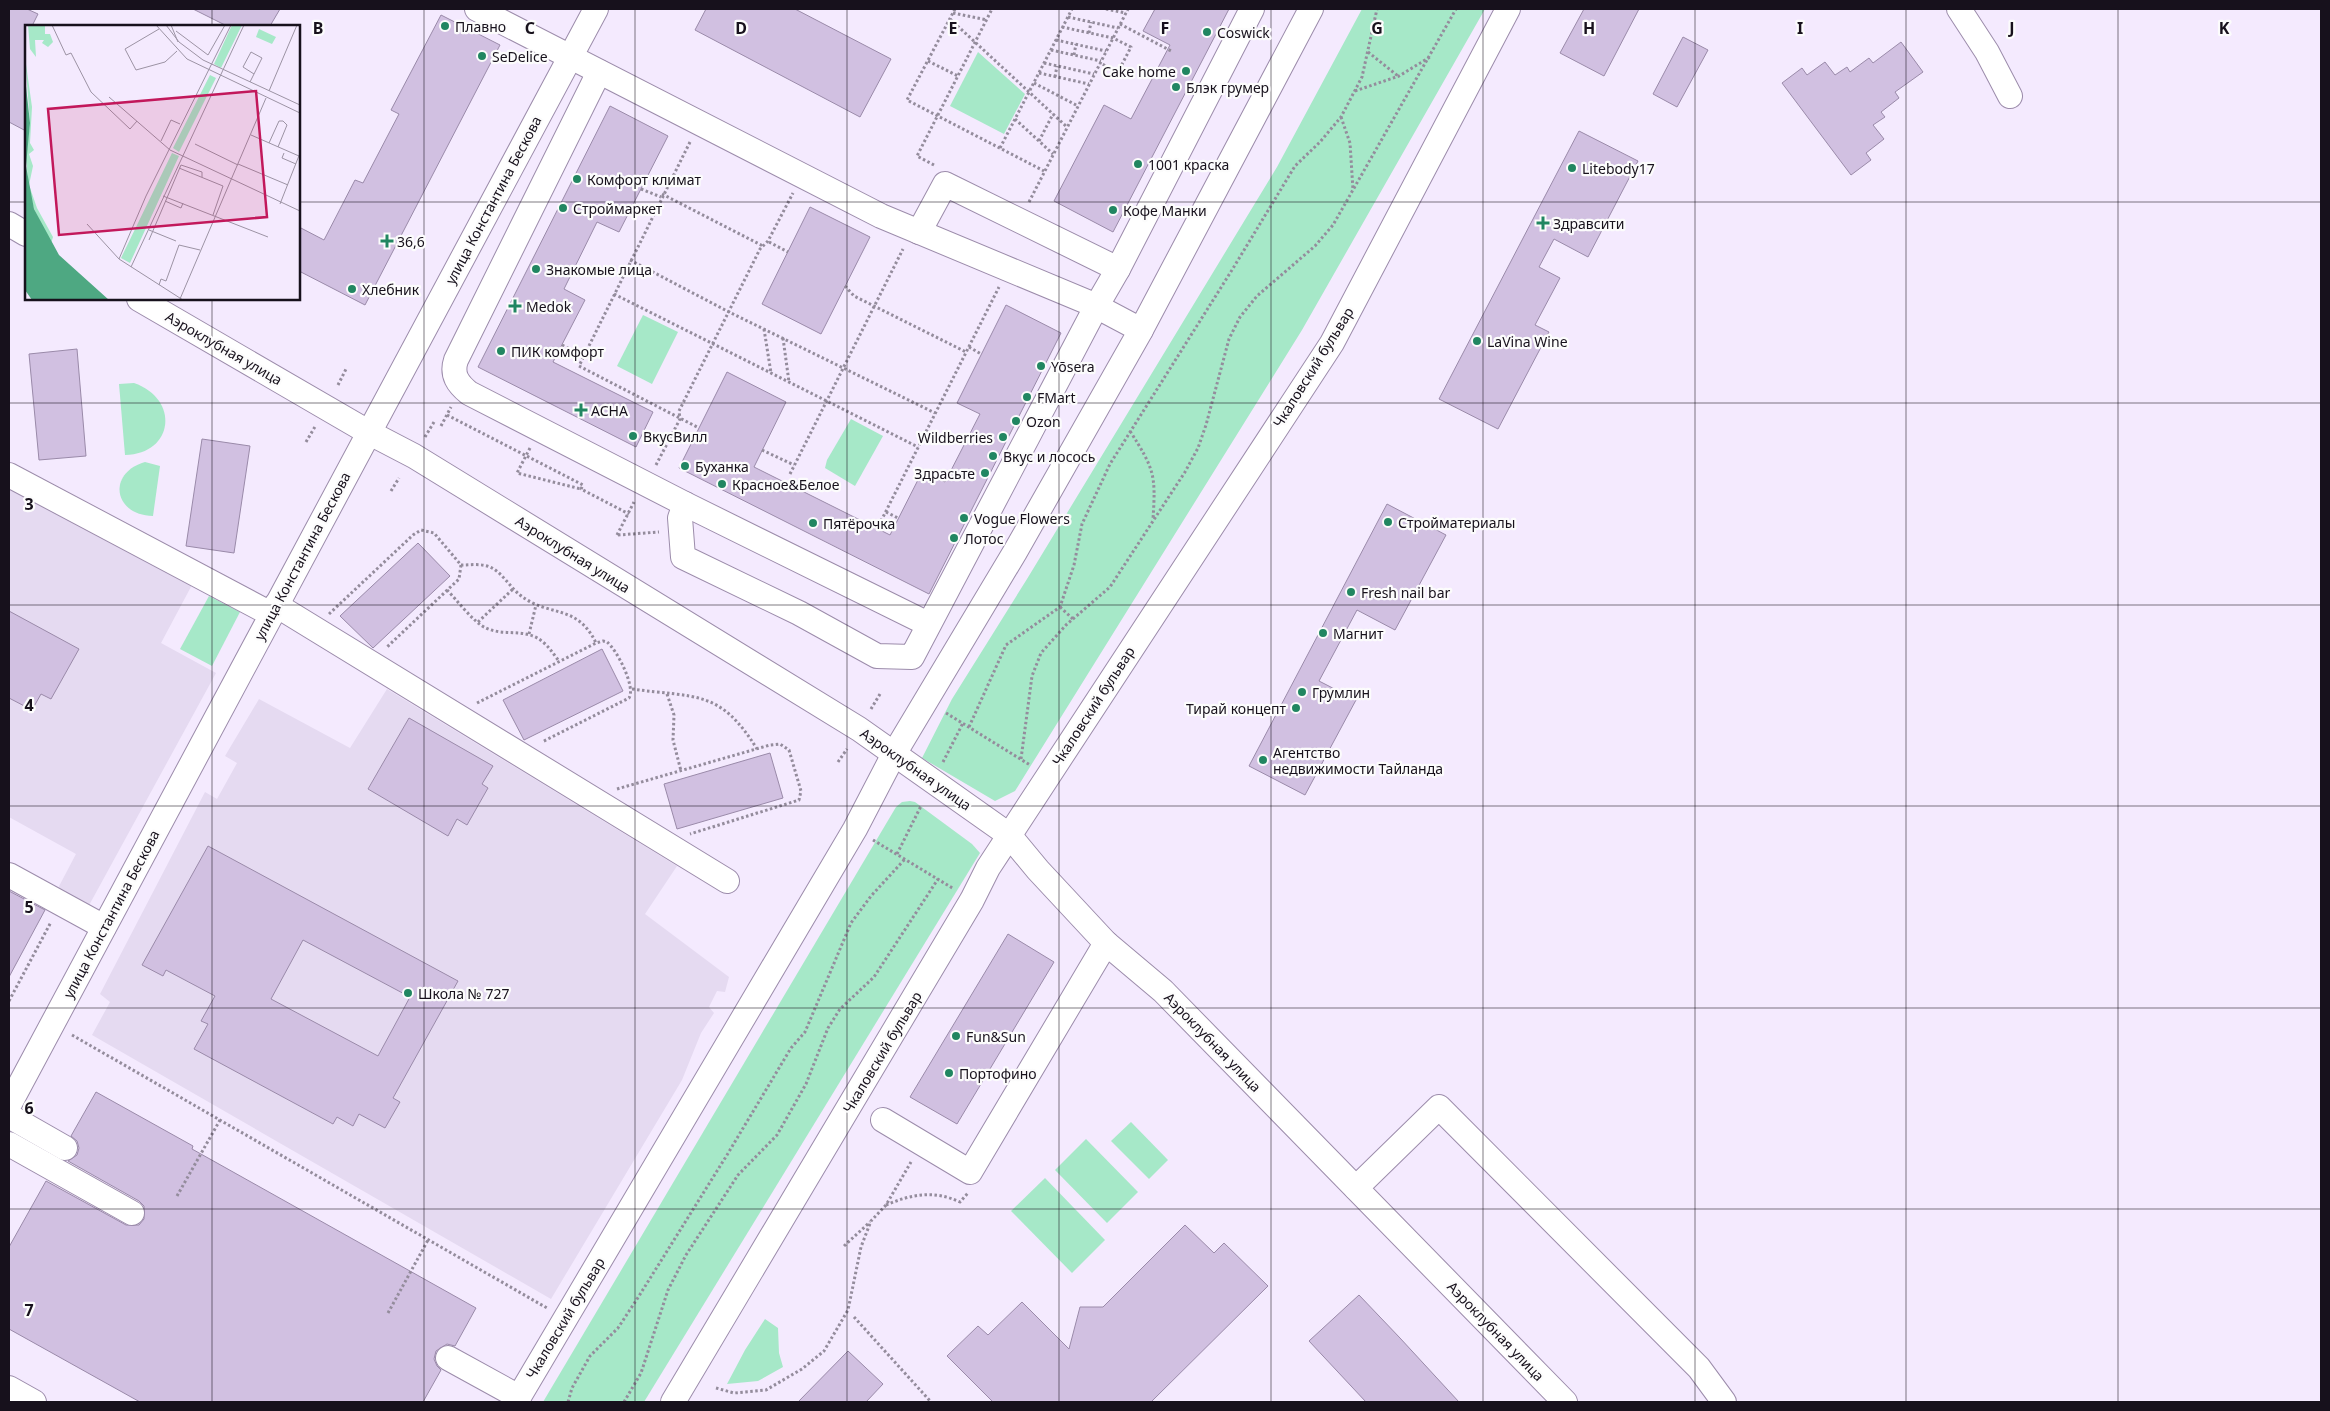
<svg xmlns="http://www.w3.org/2000/svg" width="2330" height="1411" font-family="'Noto Sans',sans-serif">
	<style>
		.built { fill: #e5daf1 }
		.green { fill: #a6e8c8 }
		.building { fill: #d1c0e1; stroke: #9a8aa9; fill-rule: evenodd }
		.lines { fill: none; stroke-linecap: round; stroke-linejoin: round }
		.minor-casing { stroke: #9c8cab; stroke-width: 26 }
		.path { stroke: #948c9c; stroke-width: 3; stroke-dasharray: 2.5 2.5; stroke-linecap: butt }
		.minor { stroke: #fff; stroke-width: 24 }
		.grid { fill: none; stroke: #17111c; stroke-width: 1; stroke-opacity: 0.55 }
		.poi-dot { fill: #218661; stroke: #fcfcfc; stroke-width: 2 }
		.labels { text-anchor: middle; dominant-baseline: central; stroke-width: 4.5; stroke-linejoin: round; paint-order: stroke }
		.poi-label { font-size: 14px; fill: #17111c; stroke: #fcfcfc; text-anchor: start }
		.street-label { font-size: 14px; fill: #17111c; stroke: #fcfcfc }
		.inset-road { fill: none; stroke: #9c93a4; stroke-width: 1 }
		.view { fill: #c2185b; fill-opacity: 0.15; stroke: #c2185b; stroke-width: 2.5 }
		.inset-edge { fill: none; stroke: #17111c; stroke-width: 2.5 }
		.grid-label { font-size: 16px; text-anchor: middle; font-weight: bold; fill: #17111c; stroke: #fcfcfc; stroke-width: 4.5; stroke-linejoin: round; paint-order: stroke }
	</style>
	<rect width="100%" height="100%" fill="#f4eafe"/>
	<g class="built">
		<polygon points="9,485 193,583 161,643 216,673 87,909 56,892 76,854 9,817"/>
		<polygon points="387,689 677,866 645,914 729,977 725,992 717,991 709,1007 714,1013 701,1033 682,1080 551,1299 92,1035 110,1002 100,994 205,792 217,799 237,763 225,756 259,699 350,748"/>
	</g>
	<g class="green">
		<polygon points="1362,9 1485,9 1302,330 1015,791 995,801 922,758 952,699 1027,579 1277,167"/>
		<polygon points="978,52 1025,94 1004,134 950,106"/>
		<polygon points="643,315 678,332 652,384 617,366"/>
		<path d="M 134,383 C 180,399 174,454 125,455 L 119,384 Z"/>
		<polygon points="851,419 883,436 855,486 825,468 827,460"/>
		<path d="M 145,462 L 160,466 L 153,516 C 113,515 107,473 145,462 Z"/>
		<polygon points="209,596 240,612 212,666 180,649"/>
		<polygon points="910,801 915,802 972,844 980,853 644,1402 543,1402 896,807 902,802"/>
		<polygon points="1131,1122 1168,1160 1149,1179 1111,1141"/>
		<polygon points="1086,1139 1138,1192 1107,1223 1055,1170"/>
		<polygon points="1045,1178 1105,1240 1072,1273 1011,1211"/>
		<polygon points="765,1319 778,1328 779,1353 783,1367 758,1381 727,1384 745,1350"/>
	</g>
	<g class="building">
		<polygon points="9,9 27,9 38,14 32,26 26,26 26,131 9,122"/>
		<polygon points="193,9 280,9 270,26 227,26"/>
		<polygon points="706,9 795,9 891,59 860,117 695,30"/>
		<polygon points="1155,9 1229,9 1113,232 1054,201 1104,105 1131,119 1170,45 1143,31"/>
		<polygon points="1584,9 1639,9 1604,76 1560,53"/>
		<polygon points="441,15 500,45 365,305 299,271 299,227 324,240 355,180 363,183 399,114 391,110"/>
		<polygon points="1683,37 1708,50 1677,107 1653,94"/>
		<polygon points="1901,42 1923,72 1895,92 1899,98 1881,112 1885,117 1873,125 1884,139 1866,153 1871,160 1851,175 1782,83 1802,68 1807,75 1825,62 1835,75 1847,67 1850,72 1869,58 1873,63"/>
		<polygon points="610,106 668,136 619,232 597,222 564,289 585,300 553,362 653,412 636,447 478,367"/>
		<polygon points="1579,131 1638,161 1588,257 1554,239 1539,267 1560,278 1535,325 1549,332 1498,429 1439,399"/>
		<polygon points="810,207 870,237 821,334 762,304"/>
		<polygon points="1006,305 1061,333 929,594 679,468 727,372 786,402 754,467 890,535 923,470 945,482 980,414 957,403"/>
		<polygon points="77,349 86,456 39,460 29,354"/>
		<polygon points="202,439 250,446 234,553 186,546"/>
		<polygon points="1387,504 1446,535 1395,630 1357,610 1319,681 1356,700 1305,795 1249,766"/>
		<polygon points="418,543 450,576 373,648 340,616"/>
		<polygon points="9,611 79,649 51,699 41,694 32,710 9,698"/>
		<polygon points="602,649 623,691 524,740 503,700"/>
		<polygon points="409,718 493,766 482,784 488,788 467,825 457,819 448,836 368,789"/>
		<polygon points="770,753 783,798 677,829 664,784"/>
		<path d="M 208,846 L 458,981 L 393,1098 L 400,1102 L 385,1128 L 359,1114 L 353,1126 L 337,1117 L 333,1124 L 194,1049 L 208,1024 L 201,1021 L 215,996 L 166,970 L 163,976 L 142,965 ZM 303,940 L 410,997 L 378,1056 L 271,999 Z"/>
		<polygon points="9,891 45,910 9,977"/>
		<polygon points="1008,934 1054,962 957,1124 910,1097"/>
		<polygon points="96,1092 193,1146 192,1149 476,1308 455,1346 447,1344 436,1351 434,1359 437,1366 441,1370 423,1402 140,1402 9,1329 9,1247 46,1181 126,1225 139,1225 144,1219 144,1206 139,1201 68,1161 77,1155 79,1148 77,1141 71,1136"/>
		<polygon points="1185,1225 1214,1253 1224,1243 1268,1286 1151,1402 993,1402 947,1356 978,1326 988,1335 1022,1302 1069,1349 1080,1307 1103,1307"/>
		<polygon points="1359,1295 1400,1338 1459,1402 1366,1402 1309,1341"/>
		<polygon points="848,1351 883,1384 866,1402 798,1402"/>
	</g>
	<g class="lines">
		<defs>
			<g id="minor">
				<polyline points="477,9 881,216 1092,304 1141,330"/>
				<polyline points="1959,9 1987,52 2010,96"/>
				<path d="M 599,72 L 456,360 C 451,375 458,384 469,393 L 685,504 L 928,624"/>
				<polyline points="9,224 26,234"/>
				<polyline points="919,232 945,184 1118,269"/>
				<polyline points="139,299 368,432 414,456 859,729 1009,835 1038,870 1106,943 1163,991 1565,1402"/>
				<polyline points="9,475 271,614"/>
				<polyline points="685,504 680,518 683,557 799,613 877,656 912,657 1096,307 1118,269 1252,9"/>
				<polyline points="276,605 727,881"/>
				<polyline points="9,875 104,927"/>
				<polyline points="9,1105 596,9"/>
				<polyline points="9,1116 65,1148"/>
				<polyline points="883,1120 970,1172 1106,943"/>
				<polyline points="9,1144 132,1213"/>
				<polyline points="1356,1188 1439,1107 1699,1368 1724,1402"/>
				<polyline points="448,1358 519,1397"/>
				<polyline points="9,1388 34,1402"/>
				<polyline points="516,1402 855,829 894,754 1015,552 1141,330 1311,9"/>
				<polyline points="673,1402 972,900 988,868 1332,343 1508,9"/>
			</g>
		</defs>
		<use href="#minor" class="minor-casing"/>
		<g class="path">
			<polyline points="955,9 907,100 1044,171"/>
			<polyline points="1106,9 1126,13"/>
			<polyline points="953,13 987,20"/>
			<polyline points="1068,17 1118,28"/>
			<polyline points="950,19 1067,127"/>
			<polyline points="1120,24 1173,52"/>
			<polyline points="1062,27 1113,38 1131,47 1118,72 1100,63"/>
			<polyline points="1089,33 1091,22"/>
			<polyline points="1056,40 1106,51"/>
			<polyline points="1051,50 1101,61"/>
			<polyline points="1368,52 1398,76"/>
			<polyline points="1074,55 1076,44"/>
			<polyline points="928,61 958,76"/>
			<polyline points="1044,63 1094,74"/>
			<polyline points="1039,73 1089,84"/>
			<polyline points="1055,77 1057,66"/>
			<polyline points="1034,83 1078,106"/>
			<polyline points="1355,91 1399,76 1430,57"/>
			<polyline points="1341,117 1350,143 1353,190"/>
			<polyline points="1015,119 1053,154"/>
			<polyline points="1039,141 1053,114"/>
			<polyline points="690,142 579,366 699,428"/>
			<polyline points="1000,148 1072,9"/>
			<polyline points="934,165 917,156 992,9"/>
			<polyline points="641,189 661,197"/>
			<polyline points="662,194 763,246"/>
			<polyline points="1029,202 1128,9"/>
			<polyline points="769,242 788,252"/>
			<polyline points="630,260 729,312 935,413"/>
			<polyline points="845,286 854,296 966,352"/>
			<polyline points="614,294 918,447"/>
			<polyline points="764,329 771,373"/>
			<polyline points="783,338 789,382"/>
			<polyline points="562,345 584,356"/>
			<polyline points="969,347 981,354"/>
			<polyline points="338,385 346,369"/>
			<polyline points="447,415 583,485 581,489 629,514"/>
			<polyline points="441,426 451,407"/>
			<path d="M 1130,431 C 1154,469 1156,474 1153,519"/>
			<polyline points="425,437 434,422"/>
			<polyline points="306,442 316,425"/>
			<polyline points="530,448 517,473 581,489"/>
			<polyline points="762,450 794,465"/>
			<polyline points="656,465 680,419 679,411 760,249 768,241 793,193"/>
			<polyline points="790,474 903,249"/>
			<polyline points="391,491 399,478"/>
			<polyline points="886,512 898,518"/>
			<polyline points="881,521 999,287"/>
			<polyline points="617,535 634,502"/>
			<polyline points="618,535 659,532"/>
			<path d="M 461,565 C 471,565 483,563 492,568 C 503,574 510,587 520,595 C 549,618 577,603 596,643"/>
			<path d="M 447,590 C 457,600 474,623 486,628 C 505,637 527,627 544,643 C 550,648 554,655 559,661"/>
			<polyline points="1060,607 1073,619"/>
			<polyline points="329,614 413,535 421,530 434,533 461,565 459,579 387,647"/>
			<polyline points="478,622 513,589"/>
			<polyline points="529,634 536,605"/>
			<path d="M 632,689 C 696,698 720,689 757,749"/>
			<polyline points="667,694 674,715 673,740 681,771"/>
			<path d="M 477,703 L 596,643 L 603,641 L 607,642 C 617,650 636,687 629,698 L 542,742"/>
			<polyline points="871,709 880,694"/>
			<polyline points="946,713 1030,765"/>
			<polyline points="969,727 1006,645 1060,607 1074,565 1082,524 1110,464 1232,270 1295,166 1320,142 1341,117 1362,77 1377,9"/>
			<polyline points="1021,759 1032,676 1041,653 1066,625 1110,587 1185,472 1198,448 1206,425 1229,339 1240,317 1257,296 1315,246 1333,225 1456,9"/>
			<polyline points="838,762 847,749"/>
			<polyline points="943,762 963,723"/>
			<polyline points="617,789 770,745 780,744 789,750 801,791 799,800 690,834"/>
			<polyline points="873,840 954,889"/>
			<polyline points="897,854 921,806"/>
			<polyline points="9,1001 51,922"/>
			<polyline points="72,1035 547,1308"/>
			<polyline points="177,1196 220,1120"/>
			<path d="M 886,1205 C 912,1194 934,1190 960,1202 L 968,1193"/>
			<polyline points="844,1246 870,1222"/>
			<polyline points="388,1313 428,1240"/>
			<polyline points="854,1317 931,1402"/>
			<polyline points="716,1388 734,1393 766,1390 802,1369 824,1351 848,1310 861,1247 871,1221 886,1205 911,1162"/>
			<polyline points="568,1402 572,1388 590,1356 618,1328 639,1296 727,1155 791,1048 805,1032 851,923 871,896 905,859"/>
			<polyline points="624,1402 641,1373 668,1290 686,1255 738,1175 777,1135 806,1084 828,1028 840,1009 874,977 938,879"/>
		</g>
		<use href="#minor" class="minor"/>
	</g>
	<path class="grid" d="M 212,9 L 212,26M 424,9 L 424,1402M 635,9 L 635,1402M 847,9 L 847,1402M 1059,9 L 1059,1402M 1271,9 L 1271,1402M 1483,9 L 1483,1402M 1695,9 L 1695,1402M 1906,9 L 1906,1402M 2118,9 L 2118,1402M 9,202 L 26,202M 299,202 L 2321,202M 212,299 L 212,1402M 9,403 L 2321,403M 9,605 L 2321,605M 9,806 L 2321,806M 9,1008 L 2321,1008M 9,1209 L 2321,1209"/>
	<g class="poi-dot">
		<circle cx="445" cy="26" r="5"/>
		<circle cx="1207" cy="32" r="5"/>
		<circle cx="482" cy="56" r="5"/>
		<circle cx="1186" cy="71" r="5"/>
		<circle cx="1176" cy="87" r="5"/>
		<circle cx="1138" cy="164" r="5"/>
		<circle cx="1572" cy="168" r="5"/>
		<circle cx="577" cy="179" r="5"/>
		<circle cx="563" cy="208" r="5"/>
		<circle cx="1113" cy="210" r="5"/>
		<path d="M1540.5 215.5h5v5h5v5h-5v5h-5v-5h-5v-5h5z"/>
		<path d="M384.5 233.5h5v5h5v5h-5v5h-5v-5h-5v-5h5z"/>
		<circle cx="536" cy="269" r="5"/>
		<circle cx="352" cy="289" r="5"/>
		<path d="M512.5 298.5h5v5h5v5h-5v5h-5v-5h-5v-5h5z"/>
		<circle cx="1477" cy="341" r="5"/>
		<circle cx="501" cy="351" r="5"/>
		<circle cx="1041" cy="366" r="5"/>
		<circle cx="1027" cy="397" r="5"/>
		<path d="M578.5 402.5h5v5h5v5h-5v5h-5v-5h-5v-5h5z"/>
		<circle cx="1016" cy="421" r="5"/>
		<circle cx="633" cy="436" r="5"/>
		<circle cx="1003" cy="437" r="5"/>
		<circle cx="993" cy="456" r="5"/>
		<circle cx="685" cy="466" r="5"/>
		<circle cx="985" cy="473" r="5"/>
		<circle cx="722" cy="484" r="5"/>
		<circle cx="964" cy="518" r="5"/>
		<circle cx="1388" cy="522" r="5"/>
		<circle cx="813" cy="523" r="5"/>
		<circle cx="954" cy="538" r="5"/>
		<circle cx="1351" cy="592" r="5"/>
		<circle cx="1323" cy="633" r="5"/>
		<circle cx="1302" cy="692" r="5"/>
		<circle cx="1296" cy="708" r="5"/>
		<circle cx="1263" cy="760" r="5"/>
		<circle cx="408" cy="993" r="5"/>
		<circle cx="956" cy="1036" r="5"/>
		<circle cx="949" cy="1073" r="5"/>
	</g>
	<g class="labels">
		<g class="poi-label">
			<text x="455" y="26">Плавно</text>
			<text x="1217" y="32">Coswick</text>
			<text x="492" y="56">SeDelice</text>
			<text x="1176" y="71" text-anchor="end">Cake home</text>
			<text x="1186" y="87">Блэк грумер</text>
			<text x="1148" y="164">1001 краска</text>
			<text x="1582" y="168">Litebody17</text>
			<text x="587" y="179">Комфорт климат</text>
			<text x="573" y="208">Строймаркет</text>
			<text x="1123" y="210">Кофе Манки</text>
			<text x="1553" y="223">Здравсити</text>
			<text x="397" y="241">36,6</text>
			<text x="546" y="269">Знакомые лица</text>
			<text x="362" y="289">Хлебник</text>
			<text x="526" y="306">Medok</text>
			<text x="1487" y="341">LaVina Wine</text>
			<text x="511" y="351">ПИК комфорт</text>
			<text x="1051" y="366">Yōsera</text>
			<text x="1037" y="397">FMart</text>
			<text x="591" y="410">АСНА</text>
			<text x="1026" y="421">Ozon</text>
			<text x="643" y="436">ВкусВилл</text>
			<text x="993" y="437" text-anchor="end">Wildberries</text>
			<text x="1003" y="456">Вкус и лосось</text>
			<text x="695" y="466">Буханка</text>
			<text x="975" y="473" text-anchor="end">Здрасьте</text>
			<text x="732" y="484">Красное&amp;Белое</text>
			<text x="974" y="518">Vogue Flowers</text>
			<text x="1398" y="522">Стройматериалы</text>
			<text x="823" y="523">Пятёрочка</text>
			<text x="964" y="538">Лотос</text>
			<text x="1361" y="592">Fresh nail bar</text>
			<text x="1333" y="633">Магнит</text>
			<text x="1312" y="692">Грумлин</text>
			<text x="1286" y="708" text-anchor="end">Тирай концепт</text>
			<text x="1273" y="752">Агентство<tspan x="1273" dy="16">недвижимости Тайланда</tspan></text>
			<text x="418" y="993">Школа № 727</text>
			<text x="966" y="1036">Fun&amp;Sun</text>
			<text x="959" y="1073">Портофино</text>
		</g>
		<g class="street-label">
			<text transform="translate(493 200) rotate(-62)">улица Константина Бескова</text>
			<text transform="translate(224 348) rotate(30)">Аэроклубная улица</text>
			<text transform="translate(1313 367) rotate(-58)">Чкаловский бульвар</text>
			<text transform="translate(573 554) rotate(32)">Аэроклубная улица</text>
			<text transform="translate(302 556) rotate(-62)">улица Константина Бескова</text>
			<text transform="translate(1093 706) rotate(-57)">Чкаловский бульвар</text>
			<text transform="translate(916 769) rotate(35)">Аэроклубная улица</text>
			<text transform="translate(111 914) rotate(-62)">улица Константина Бескова</text>
			<text transform="translate(1213 1042) rotate(46)">Аэроклубная улица</text>
			<text transform="translate(882 1052) rotate(-59)">Чкаловский бульвар</text>
			<text transform="translate(565 1318) rotate(-59)">Чкаловский бульвар</text>
			<text transform="translate(1496 1331) rotate(46)">Аэроклубная улица</text>
		</g>
	</g>
	<g transform="translate(25 25)">
		<rect width="275" height="275" fill="#f4eafe"/>
		<path d="M 3,0 L 20,0 L 20,9 L 25,9 L 28,17 L 23,22 L 17,18 L 19,15 L 10,15 L 11,32 L 5,24 ZM 207,0 L 217,0 L 196,43 L 189,39 ZM 234,4 L 251,12 L 247,19 L 231,12 ZM 0,32 L 7,82 L 5,118 L 9,125 L 4,129 L 8,141 L 4,160 L 12,183 L 28,212 L 26,219 L 9,184 L 4,166 L 1,133 L 5,98 ZM 185,50 L 191,53 L 154,127 L 148,123 ZM 147,128 L 154,131 L 105,238 L 96,233 Z" fill="#a6e8c8"/>
		<path d="M 0,52 L 5,98 L 1,141 L 9,184 L 34,230 L 84,275 L 7,275 L 0,265 Z" fill="#4ea882"/>
		<path class="inset-road" d="M 27,0 L 41,30 L 46,28 L 66,67 L 105,104 L 112,96M 131,0 L 162,34 L 275,88M 141,0 L 154,17 L 178,35 L 275,80M 146,0 L 153,17M 134,4 L 100,24 L 111,45 L 140,37 L 152,26M 151,6 L 183,30 L 200,0M 225,57 L 237,33 L 226,27 L 218,42 L 229,49M 244,66 L 272,0M 84,72 L 145,125 L 275,186M 226,110 L 274,131M 136,116 L 146,95 L 155,99M 244,118 L 254,96 L 258,96 L 262,100 L 253,122M 170,119 L 213,140M 259,128 L 257,133 L 271,139M 213,139 L 263,160M 154,143 L 198,161 L 188,190M 138,171 L 243,212M 140,176 L 156,183 L 158,178M 255,179 L 275,128M 62,199 L 94,234 L 158,275M 124,205 L 151,216M 124,215 L 156,140 L 177,147 L 177,152M 94,234 L 121,171 L 206,0M 106,242 L 219,0M 134,260 L 136,254 L 141,256 L 154,220 L 175,225M 155,274 L 241,73"/>
		<path class="view" d="M 231,66 L 242,192 L 34,210 L 23,84 Z"/>
		<rect width="275" height="275" class="inset-edge"/>
	</g>
	<g class="grid-label">
		<text x="318" y="34">B</text>
		<text x="530" y="34">C</text>
		<text x="741" y="34">D</text>
		<text x="953" y="34">E</text>
		<text x="1165" y="34">F</text>
		<text x="1377" y="34">G</text>
		<text x="1589" y="34">H</text>
		<text x="1800" y="34">I</text>
		<text x="2012" y="34">J</text>
		<text x="2224" y="34">K</text>
		<text x="29" y="510">3</text>
		<text x="29" y="711">4</text>
		<text x="29" y="913">5</text>
		<text x="29" y="1114">6</text>
		<text x="29" y="1316">7</text>
	</g>
	<rect width="2330" height="1411" fill="none" stroke="#17111c" stroke-width="20"/>
</svg>
